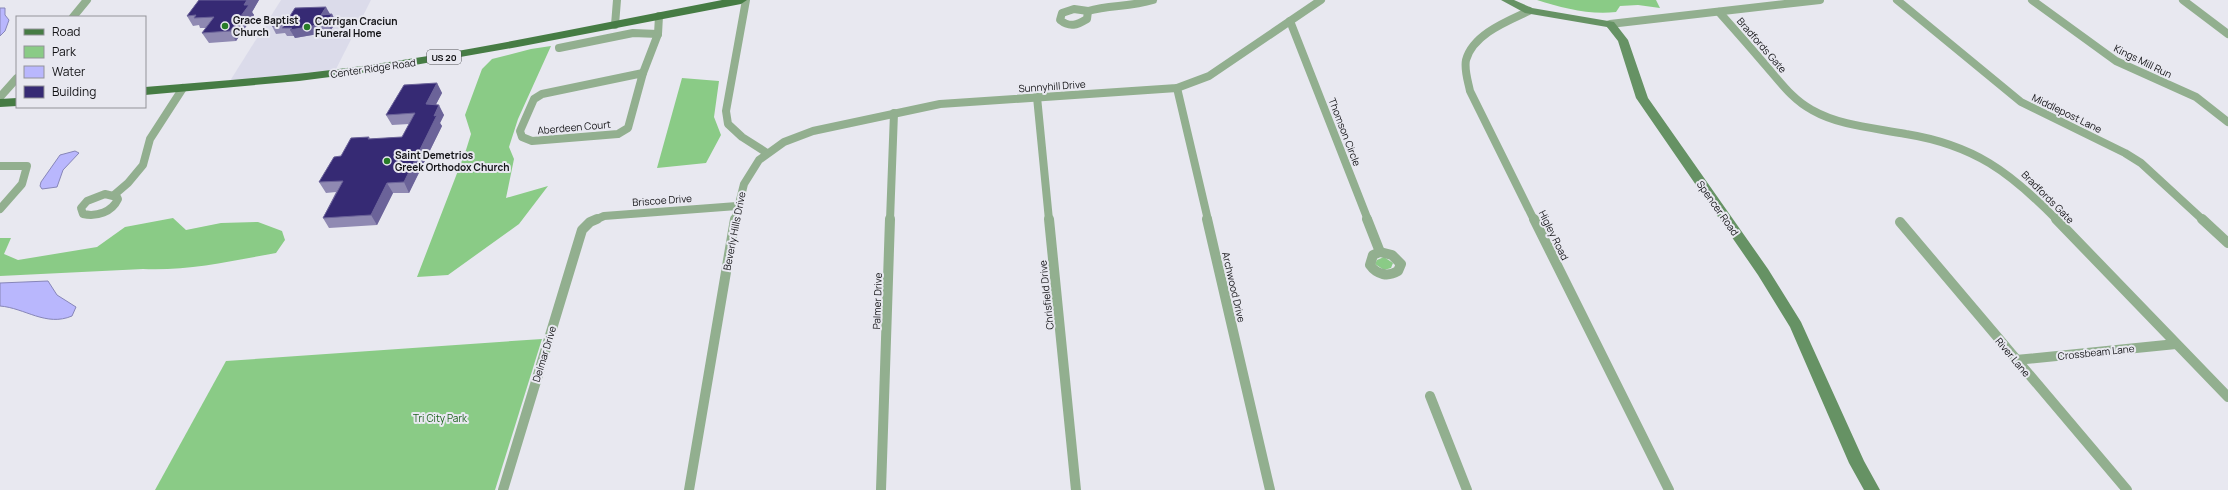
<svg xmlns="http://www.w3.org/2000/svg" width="2228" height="490" font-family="Manrope,sans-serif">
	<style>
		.built { fill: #dbdbea }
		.green { fill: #8acb86 }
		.water { fill: #b9b7fd; stroke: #8786b8 }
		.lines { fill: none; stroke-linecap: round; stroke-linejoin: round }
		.street-far1 { stroke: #92af8f; stroke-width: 8 }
		.street { stroke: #92af8f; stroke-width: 10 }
		.secondary { fill: #669264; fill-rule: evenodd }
		.primary { fill: #467c44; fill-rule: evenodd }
		.wall { fill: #8f89b2 }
		.shaded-wall { fill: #6b6399 }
		.building { fill: #362a74; stroke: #6b6399 }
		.poi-dot { fill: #287c28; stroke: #e8e8f0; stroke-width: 1.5 }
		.labels { text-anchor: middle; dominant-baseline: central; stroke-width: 4; stroke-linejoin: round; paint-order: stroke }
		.shield { fill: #e8e8f0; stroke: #535357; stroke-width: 1 }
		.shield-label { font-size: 9px; font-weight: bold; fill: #131316 }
		.poi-label { font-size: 10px; font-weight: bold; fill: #131316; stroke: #e8e8f0; text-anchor: start }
		.street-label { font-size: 10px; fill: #131316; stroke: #e8e8f0 }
		.park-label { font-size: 10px; fill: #1f631f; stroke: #e8e8f0 }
	</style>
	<rect width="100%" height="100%" fill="#e8e8f0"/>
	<polygon class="built" points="281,0 371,0 334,73 228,84"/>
	<g class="green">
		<path d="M 1537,0 L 1656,0 L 1660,8 L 1638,5 L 1620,6 L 1616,12 C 1589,15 1562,8 1537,0 Z"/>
		<polygon points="551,46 518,119 509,147 514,159 506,198 548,186 519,224 448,275 417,277 466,150 471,134 465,115 482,69 492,59 531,49"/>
		<polygon points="682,78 719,81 714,117 721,135 706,163 657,168"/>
		<path d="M 173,218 L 186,230 L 221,223 L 258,222 L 282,231 L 285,240 L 276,253 C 232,261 188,271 143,269 L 0,276 L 0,238 L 11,238 L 4,254 L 18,260 L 97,247 L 125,227 Z"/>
		<polygon points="1384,257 1393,263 1391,268 1384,270 1375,264 1377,260"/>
		<polygon points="542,339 495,490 155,490 226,361"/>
	</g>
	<g class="water">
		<polygon points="0,8 5,8 5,15 9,20 5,31 0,36"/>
		<polygon points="75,151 79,153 63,170 57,187 42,189 40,186 41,182 60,155"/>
		<path d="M 48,281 L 57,295 L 76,307 L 72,316 C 46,327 25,308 0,306 L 0,283 Z"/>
	</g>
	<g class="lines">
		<g class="street-far1">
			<polyline points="746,0 726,111 728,124 742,137 767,153"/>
			<polyline points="1897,0 2021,102 2125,153 2141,163 2203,220"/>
			<polyline points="2032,0 2116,61 2196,97 2228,122"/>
			<polyline points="2183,0 2228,34"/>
			<path d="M 1074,9 L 1088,11 L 1087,19 C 1077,25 1070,28 1060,20 L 1062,13 Z"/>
			<path d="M 1088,11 C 1110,5 1130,7 1153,0"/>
			<path d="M 1529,11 C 1508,21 1473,34 1466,60 C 1464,70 1468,81 1470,91 L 1534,220"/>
			<path d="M 1719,12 C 1735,30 1751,48 1767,67 C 1781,83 1793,100 1812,110 C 1840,126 1875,128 1906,134 C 1974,145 2010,172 2057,220"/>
			<polyline points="73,17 87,0"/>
			<polyline points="1290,21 1368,220"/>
			<polyline points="1610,24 1820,0"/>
			<polyline points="615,25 617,0"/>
			<polyline points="559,48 633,33 658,34"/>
			<polygon points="643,73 628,128 618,134 532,141 522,137 520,131 534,99 542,94"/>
			<polyline points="643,73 658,34 659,16"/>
			<polyline points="1177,88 1208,220"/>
			<polyline points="0,97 17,78"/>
			<polyline points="1037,97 1049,220"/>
			<polyline points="0,166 27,166 22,184 0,209"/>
			<path d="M 105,194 L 117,197 L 118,199 C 112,212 97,217 83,214 L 81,208 L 87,201 Z"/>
			<polyline points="114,195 128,183 143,165 150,139 183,88"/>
			<polyline points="595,220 604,216 737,206"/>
			<polyline points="735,220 744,184 759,160 784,142 813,131 940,104 1177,88 1209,76 1321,0"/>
			<polyline points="890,220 894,113"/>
		</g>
		<g class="street">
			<polyline points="1049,219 1076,490"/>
			<polyline points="1207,219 1270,490"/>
			<polyline points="1367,219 1380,252"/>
			<polyline points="1534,219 1669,490"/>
			<polyline points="2056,219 2228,397"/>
			<polyline points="2202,219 2228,243"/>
			<polyline points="1900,222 2127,490"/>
			<path d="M 1380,252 L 1392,255 L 1401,264 L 1398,271 C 1388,277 1377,275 1370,265 L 1373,255 Z"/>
			<polyline points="2016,360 2176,344"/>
			<polyline points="1430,396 1467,490"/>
			<polyline points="503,490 582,230 590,222 597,219"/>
			<polyline points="689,490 735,219"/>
			<polyline points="881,490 890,219"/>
		</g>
		<polygon class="secondary" points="1501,0 1514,0 1532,8 1614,22 1628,40 1648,98 1768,269 1801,322 1864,461 1880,490 1864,490 1849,463 1790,327 1758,275 1636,98 1618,41 1607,27 1525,13"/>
		<g class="primary">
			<path d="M 722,0 L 747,0 L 741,4 L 523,46 L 392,69 L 299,81 L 145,95 L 145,87 C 217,81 290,76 362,66 C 483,49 602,23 722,0 Z"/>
			<polygon points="17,98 17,106 0,107 0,99"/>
		</g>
	</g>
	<g class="wall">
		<polygon points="199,0 259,0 252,12 254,15 236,41 209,43 202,33 206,28 200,28 199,25 193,26 187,16"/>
		<polygon points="332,14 336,22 331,30 320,31 318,34 295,38 294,36 287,36 285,33 276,34 272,26"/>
		<polygon points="437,83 442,93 436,104 444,115 440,123 442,126 409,193 393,193 377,225 329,228 323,218 336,192 326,193 319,182 341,156 369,137 370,139 402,137 409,124 392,125 386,115"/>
	</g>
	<g class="shaded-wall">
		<polygon points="247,0 259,0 252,12 254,15 236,41 230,31"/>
		<polygon points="326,7 330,14 321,15"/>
		<polygon points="332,14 336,22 331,30 327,22"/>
		<polygon points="316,23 320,31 318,34 295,38 290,30"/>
		<polygon points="437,83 442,93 431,114 426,104"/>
		<polygon points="439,105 444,115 440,123 442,126 409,193 404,182"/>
		<polygon points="387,183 393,193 377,225 371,215"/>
	</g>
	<g class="building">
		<polygon points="199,0 247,0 244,5 249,5 230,31 202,33 214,17 194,18 196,15 187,16"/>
		<polygon points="326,7 321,15 332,14 327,22 316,23 313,26 290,30 292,28 282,28 285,25 272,26 278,17 290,16 295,8"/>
		<polygon points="437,83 426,104 439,105 434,116 437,115 404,182 387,183 371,215 323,218 343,181 319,182 334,157 341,156 351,138 369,137 368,139 402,137 415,113 386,115 404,85"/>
	</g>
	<g class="poi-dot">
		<circle cx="225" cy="26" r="4"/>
		<circle cx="307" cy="27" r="4"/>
		<circle cx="387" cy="161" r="4"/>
	</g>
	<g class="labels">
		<rect class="shield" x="427" y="50" width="34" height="14" rx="3"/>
		<g class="shield-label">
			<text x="444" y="57">US 20</text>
		</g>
		<g class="poi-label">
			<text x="233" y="20">Grace Baptist<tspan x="233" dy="12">Church</tspan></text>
			<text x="315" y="21">Corrigan Craciun<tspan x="315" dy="12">Funeral Home</tspan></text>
			<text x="395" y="155">Saint Demetrios<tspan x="395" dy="12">Greek Orthodox Church</tspan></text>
		</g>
		<g class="street-label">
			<text transform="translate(1762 45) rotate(49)">Bradfords Gate</text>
			<text transform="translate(2143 61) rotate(26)">Kings Mill Run</text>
			<text transform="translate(373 68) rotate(-8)">Center Ridge Road</text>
			<text transform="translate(1052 86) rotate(-4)">Sunnyhill Drive</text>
			<text transform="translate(2067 113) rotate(26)">Middlepost Lane</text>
			<text transform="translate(574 127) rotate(-5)">Aberdeen Court</text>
			<text transform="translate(1345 132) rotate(69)">Thomson Circle</text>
			<text transform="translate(2048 197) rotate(45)">Bradfords Gate</text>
			<text transform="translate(662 200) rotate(-4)">Briscoe Drive</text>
			<text transform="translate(1718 208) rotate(55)">Spencer Road</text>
			<text transform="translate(734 231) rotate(-79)">Beverly Hills Drive</text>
			<text transform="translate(1554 235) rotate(64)">Higley Road</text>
			<text transform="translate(1234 287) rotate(77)">Archwood Drive</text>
			<text transform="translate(1046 295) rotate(-96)">Chrisfield Drive</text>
			<text transform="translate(877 301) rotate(-88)">Palmer Drive</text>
			<text transform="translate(2096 352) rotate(-6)">Crossbeam Lane</text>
			<text transform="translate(544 354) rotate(-73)">Delmar Drive</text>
			<text transform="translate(2013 357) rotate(50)">River Lane</text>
		</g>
		<g class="park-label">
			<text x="440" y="418">Tri City Park</text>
		</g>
	</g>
	<rect x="16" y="16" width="130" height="92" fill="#e8e8f0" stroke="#939399"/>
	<rect x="24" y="29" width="20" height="6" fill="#467c44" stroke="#939399"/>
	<text x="52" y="36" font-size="12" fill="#131316">Road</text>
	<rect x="24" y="46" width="20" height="12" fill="#8acb86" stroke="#939399"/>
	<text x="52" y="56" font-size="12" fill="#131316">Park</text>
	<rect x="24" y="66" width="20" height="12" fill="#b9b7fd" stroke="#939399"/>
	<text x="52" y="76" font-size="12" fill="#131316">Water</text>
	<rect x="24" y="86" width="20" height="12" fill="#362a74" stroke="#939399"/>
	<text x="52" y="96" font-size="12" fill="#131316">Building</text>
</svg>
